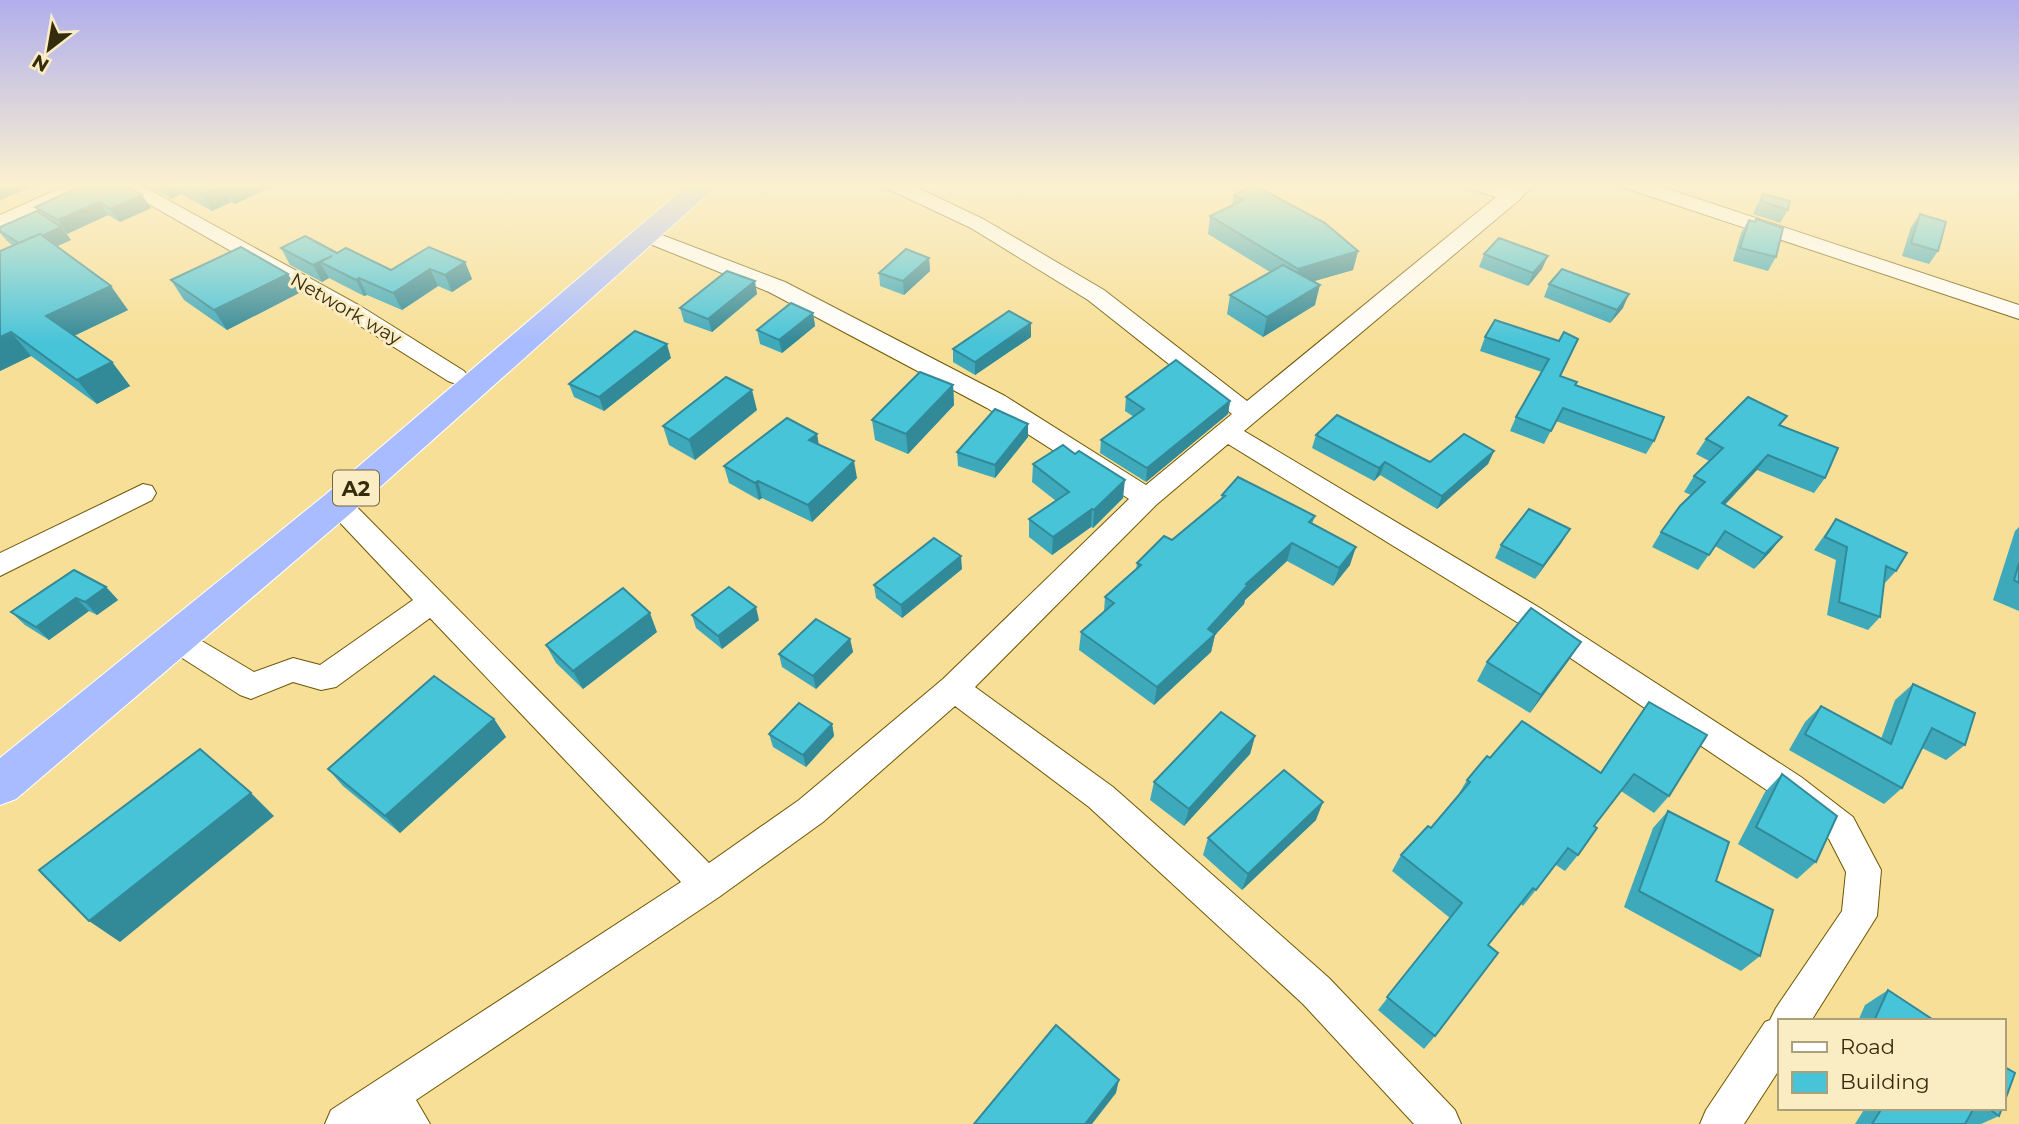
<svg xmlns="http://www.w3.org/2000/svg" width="2019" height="1124" font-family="Montserrat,sans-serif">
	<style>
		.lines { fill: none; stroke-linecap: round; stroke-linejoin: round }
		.minor-casing { stroke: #6d5601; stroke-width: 2 }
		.highway-casing { stroke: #fff; stroke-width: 2 }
		.minor { fill: #fff; fill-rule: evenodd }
		.highway { fill: #a8bcff; fill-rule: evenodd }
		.wall { fill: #3ea9bb }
		.shaded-wall { fill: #328998 }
		.building { fill: #48c4d9; stroke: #328998; stroke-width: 2 }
		.labels { text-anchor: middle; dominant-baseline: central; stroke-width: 6; stroke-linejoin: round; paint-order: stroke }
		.far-street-label { font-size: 19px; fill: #352c0e; stroke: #fbedc3 }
		.shield { fill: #fbedc3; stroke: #706644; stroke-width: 2 }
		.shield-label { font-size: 21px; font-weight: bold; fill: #352c0e }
	</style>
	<rect width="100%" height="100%" fill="#f7df97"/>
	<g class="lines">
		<defs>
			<g id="minor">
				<polygon points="69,184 96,184 93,188 0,229 0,215"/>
				<polygon points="114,184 139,184 362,307 464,371 468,376 464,381 456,384 448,381 346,317"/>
				<polygon points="883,184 910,184 985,220 1104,290 1247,401 1496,197 1468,188 1465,184 1496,184 1507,188 1511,184 1534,184 1519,200 1244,431 1540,608 1801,777 1853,817 1881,870 1877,916 1811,1021 1779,1021 1779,1070 1744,1124 1700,1124 1706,1110 1765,1022 1770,1020 1776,1008 1842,911 1846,872 1829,839 1777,797 1520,624 1228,444 1156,505 975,687 1113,787 1329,978 1455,1110 1461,1124 1414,1124 1303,1004 1089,807 955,706 823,822 719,897 416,1100 430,1124 325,1124 331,1110 681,882 430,618 336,687 321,690 293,682 251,699 240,695 165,647 160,639 165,631 175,627 185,631 254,672 293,658 320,665 413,600 329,511 325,504 329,497 338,494 347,497 709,863 799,800 943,679 1129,499 987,408 769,292 640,240 637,236 640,232 654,232 785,282 1005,396 1146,485 1232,414 1088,300 971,228 886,188"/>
				<polygon points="1622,184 1653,184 2019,305 2019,319 1625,188"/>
				<polygon points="143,484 152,486 156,493 152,500 0,576 0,553"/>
			</g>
			<polygon id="highway" points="689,184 719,184 351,513 16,799 0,805 0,758 325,495"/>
		</defs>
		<use href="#minor" class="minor-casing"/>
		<use href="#highway" class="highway-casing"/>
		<use href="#minor" class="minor"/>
		<use href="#highway" class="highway"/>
	</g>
	<g class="wall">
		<polygon points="145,184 277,184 235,204 231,202 212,211 181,194 171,199"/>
		<polygon points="1763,194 1788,210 1780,223 1753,214 1756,207"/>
		<polygon points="142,195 151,208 120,222 108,215 67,234 66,233 71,240 57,246 128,310 74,336 112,362 130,386 97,404 31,356 0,371 0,251 13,246 7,241 0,233 0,227 39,212 35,207"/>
		<polygon points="1234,195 1358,251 1353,270 1313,281 1315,305 1263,337 1227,314 1230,295 1270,272 1208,234 1210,216 1232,206"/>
		<polygon points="1920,214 1938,251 1929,264 1902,256 1911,227"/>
		<polygon points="1756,219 1776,257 1768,271 1733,261 1741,233 1749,220 1754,222"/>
		<polygon points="281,248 337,253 391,270 465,262 472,279 452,292 438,286 402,310 367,295 364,296 329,278 322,282 290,265"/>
		<polygon points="1484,254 1542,269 1528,286 1479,267"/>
		<polygon points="929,258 930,271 904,295 880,286 879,273"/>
		<polygon points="288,274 299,293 227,330 184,300 171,280"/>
		<polygon points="1549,284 1623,308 1610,323 1544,297"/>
		<polygon points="757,294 712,332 684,322 680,308"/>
		<polygon points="813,313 815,326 782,353 760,344 757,330"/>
		<polygon points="1031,337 975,375 953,362 953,349"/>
		<polygon points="1485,337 1559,341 1560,376 1575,385 1654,441 1646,454 1556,421 1544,444 1510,431 1516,417 1542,372 1480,351"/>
		<polygon points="671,358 604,411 574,397 569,384"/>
		<polygon points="953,385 954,405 908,454 875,440 872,420"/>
		<polygon points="1126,397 1230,401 1228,414 1146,482 1100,453 1101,440 1134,417 1125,411"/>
		<polygon points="757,410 695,460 669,445 663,426"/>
		<polygon points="1781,426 1825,478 1814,493 1757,470 1725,505 1782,537 1770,552 1754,569 1715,546 1698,570 1652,547 1661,532 1691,495 1684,492 1694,476 1709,461 1696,454 1706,439"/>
		<polygon points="817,434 818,444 857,478 812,522 762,498 759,500 729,483 724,466"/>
		<polygon points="1316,435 1430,462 1494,451 1488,464 1437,509 1380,475 1374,481 1312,448"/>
		<polygon points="1028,437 995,478 958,466 957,452"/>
		<polygon points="1033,464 1123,498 1093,528 1091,527 1052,555 1029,537 1029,519 1056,501 1032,482"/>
		<polygon points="1222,495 1315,516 1312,524 1350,565 1333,586 1287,561 1245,600 1244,604 1215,635 1211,652 1154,705 1079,650 1081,632 1104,612 1105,597 1136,570 1137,563 1172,540 1221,500"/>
		<polygon points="1836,519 1896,571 1884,584 1880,617 1868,630 1827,615 1836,560 1814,550"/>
		<polygon points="2019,527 2019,611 1993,600 2015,531"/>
		<polygon points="1562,542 1535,579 1495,558 1501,545"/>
		<polygon points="962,569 902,618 876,598 874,585"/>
		<polygon points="106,587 118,600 97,615 89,611 49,640 25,625 11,612"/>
		<polygon points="692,615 759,620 722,649 696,628"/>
		<polygon points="657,632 583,689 556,663 546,645"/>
		<polygon points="850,639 853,652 816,689 782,667 779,654"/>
		<polygon points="1569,660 1530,713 1477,681 1487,662"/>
		<polygon points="1913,684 1965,745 1946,760 1922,748 1902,788 1884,804 1789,750 1805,722 1821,706 1881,739 1895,700"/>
		<polygon points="1649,702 1669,796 1654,813 1621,791 1594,826 1578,855 1565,871 1556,865 1523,906 1521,904 1488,945 1435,1036 1424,1049 1378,1010 1450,918 1392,871 1401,855 1431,828 1457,797 1467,780 1490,758 1600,773 1636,720"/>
		<polygon points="494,719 506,737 400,833 343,786 328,769"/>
		<polygon points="832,724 834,736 806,767 773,747 769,734"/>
		<polygon points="1255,736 1250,754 1184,826 1150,800 1154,782"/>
		<polygon points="1782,774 1816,862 1797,879 1738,844 1765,792"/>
		<polygon points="1668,811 1716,881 1760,956 1741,971 1624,907 1653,828"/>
		<polygon points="1316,820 1242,890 1203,855 1208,838"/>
		<polygon points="1888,990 1935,1021 1858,1021 1865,1005"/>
		<polygon points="1865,1108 2002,1108 1999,1116 1981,1124 1855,1124"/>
	</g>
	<g class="shaded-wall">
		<polygon points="0,184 40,184 0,200"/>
		<polygon points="162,184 175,184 181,194 171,199"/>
		<polygon points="231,184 277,184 235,204 225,187"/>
		<polygon points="221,185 231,202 212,211 202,194"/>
		<polygon points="142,195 151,208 120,222 111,209"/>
		<polygon points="99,202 108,215 67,234 58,220"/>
		<polygon points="61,227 71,240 31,258 21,245"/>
		<polygon points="1358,251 1353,270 1294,287 1298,269"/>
		<polygon points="1548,256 1542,269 1528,286 1533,273"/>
		<polygon points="929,258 930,271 904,295 903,281"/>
		<polygon points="320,262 329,278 322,282 313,265"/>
		<polygon points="465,262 472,279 452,292 445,275"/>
		<polygon points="430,269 438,286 402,310 393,293"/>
		<polygon points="288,274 299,293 227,330 214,310"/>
		<polygon points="359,278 367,295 364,296 356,280"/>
		<polygon points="755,281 757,294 712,332 708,319"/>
		<polygon points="1320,285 1315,305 1263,337 1267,317"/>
		<polygon points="111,286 128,310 65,340 46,316"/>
		<polygon points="1629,294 1623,308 1610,323 1617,310"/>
		<polygon points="813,313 815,326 782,353 779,340"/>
		<polygon points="1031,323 1031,337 975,375 975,362"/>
		<polygon points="11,332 31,356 0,371 0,337"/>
		<polygon points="667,344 671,358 604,411 599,397"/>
		<polygon points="112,362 130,386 97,404 77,380"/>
		<polygon points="953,385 954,405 908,454 906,434"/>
		<polygon points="752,390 757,410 695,460 689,440"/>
		<polygon points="1230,401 1228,414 1146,482 1147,468"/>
		<polygon points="1028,424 1028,437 995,478 995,465"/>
		<polygon points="817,434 820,451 809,440"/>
		<polygon points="1494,451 1488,464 1437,509 1442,496"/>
		<polygon points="1768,455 1757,470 1712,518 1722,503"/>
		<polygon points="854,461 857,478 812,522 808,505"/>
		<polygon points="1385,462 1380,475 1374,481 1379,468"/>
		<polygon points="1125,480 1123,498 1093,528 1094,510"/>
		<polygon points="758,481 762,498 759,500 755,483"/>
		<polygon points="1092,509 1091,527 1052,555 1053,537"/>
		<polygon points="1570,529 1562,542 1535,579 1543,566"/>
		<polygon points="1782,537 1770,552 1754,569 1765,554"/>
		<polygon points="1292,543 1287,561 1245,600 1244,604 1215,635 1211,652 1154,705 1157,687 1246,584"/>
		<polygon points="1356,547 1350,565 1333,586 1339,568"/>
		<polygon points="961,556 962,569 902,618 901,605"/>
		<polygon points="106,587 118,600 97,615 85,602"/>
		<polygon points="76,598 89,611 49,640 36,627"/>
		<polygon points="756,607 759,620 722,649 718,636"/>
		<polygon points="650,613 657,632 583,689 573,671"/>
		<polygon points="850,639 853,652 816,689 813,676"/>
		<polygon points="1581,642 1569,660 1530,713 1541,695"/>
		<polygon points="494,719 506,737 400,833 385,816"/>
		<polygon points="832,724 834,736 806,767 803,755"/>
		<polygon points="1255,736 1250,754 1184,826 1189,809"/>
		<polygon points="251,793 274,816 120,942 89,921"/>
		<polygon points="1323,802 1316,820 1242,890 1248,874"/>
		<polygon points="1119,1080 1116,1093 1092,1124 1085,1124"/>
	</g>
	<g class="building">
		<polygon points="86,184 123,184 142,195 111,209 99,202 58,220 35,207"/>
		<polygon points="184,184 231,184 225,187 221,185 202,194"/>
		<polygon points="1254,185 1325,223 1358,251 1298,269 1210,216 1243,200 1234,195"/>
		<polygon points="1763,194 1790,201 1788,210 1761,201"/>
		<polygon points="37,211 61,227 42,236 40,234 19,243 0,231 0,227"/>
		<polygon points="1920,214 1946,222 1938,251 1911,243"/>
		<polygon points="1756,219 1783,228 1776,257 1740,248 1749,220 1755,222"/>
		<polygon points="40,234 111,286 46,316 112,362 77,380 11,332 0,337 0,251"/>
		<polygon points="305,236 337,253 346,248 391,270 429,247 465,262 445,275 430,269 393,293 359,278 356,280 320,262 332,256 313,265 281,248"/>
		<polygon points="1499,238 1548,256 1533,273 1484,254"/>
		<polygon points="241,247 288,274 214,310 171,280"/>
		<polygon points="906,249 929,258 903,281 879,273"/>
		<polygon points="1283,265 1320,285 1267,317 1230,295"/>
		<polygon points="1562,269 1629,294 1617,310 1549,284"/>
		<polygon points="727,271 755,281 708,319 680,308"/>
		<polygon points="791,303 813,313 779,340 757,330"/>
		<polygon points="1009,311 1031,323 975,362 953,349"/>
		<polygon points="1495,320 1559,341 1564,332 1578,339 1560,376 1577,382 1575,385 1664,417 1654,441 1563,408 1551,431 1516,417 1549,359 1485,337"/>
		<polygon points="635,331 667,344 599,397 569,384"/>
		<polygon points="1176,360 1230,401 1147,468 1101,440 1144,409 1126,397"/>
		<polygon points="920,372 953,385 906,434 872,420"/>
		<polygon points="726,377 752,390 689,440 663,426"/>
		<polygon points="1748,397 1787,416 1779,425 1838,448 1825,478 1768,455 1722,503 1782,537 1765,554 1725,531 1709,555 1661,532 1680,506 1705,482 1694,476 1723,448 1706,439"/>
		<polygon points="995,409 1028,424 995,465 957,452"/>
		<polygon points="1337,415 1430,462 1464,434 1494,451 1442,496 1385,462 1379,468 1316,435"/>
		<polygon points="787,418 817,434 809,440 854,461 808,505 758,481 755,483 724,466"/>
		<polygon points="1063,445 1075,454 1079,451 1125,480 1094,510 1092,509 1053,537 1029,519 1069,492 1033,464"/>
		<polygon points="1238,477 1315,516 1309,522 1356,547 1339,568 1292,543 1246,584 1248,585 1208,629 1215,634 1157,687 1081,632 1114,603 1105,597 1141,565 1137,563 1164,536 1172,540 1225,496 1222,495"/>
		<polygon points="1529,509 1570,529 1543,566 1501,545"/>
		<polygon points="1836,519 1907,553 1896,571 1886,566 1880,617 1839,602 1847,547 1825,537"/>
		<polygon points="934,538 961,556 901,605 874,585"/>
		<polygon points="2019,563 2019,583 2014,580"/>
		<polygon points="74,570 106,587 85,602 76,598 36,627 11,612"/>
		<polygon points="729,587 756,607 718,636 692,615"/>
		<polygon points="623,588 650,613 573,671 546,645"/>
		<polygon points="1531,608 1581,642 1541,695 1487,662"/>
		<polygon points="816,619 850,639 813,676 779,654"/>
		<polygon points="434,676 494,719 385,816 328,769"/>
		<polygon points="1913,684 1975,713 1965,745 1932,728 1902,788 1805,734 1821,706 1891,744"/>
		<polygon points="1649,702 1707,735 1669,796 1634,774 1594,826 1597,828 1578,855 1568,848 1536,890 1533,888 1488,945 1498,953 1435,1036 1387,997 1462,903 1401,855 1428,826 1431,828 1470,782 1467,780 1487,756 1490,758 1522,721 1601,773"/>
		<polygon points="799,703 832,724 803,755 769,734"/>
		<polygon points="1221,712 1255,736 1189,809 1154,782"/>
		<polygon points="200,749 251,793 89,921 39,870"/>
		<polygon points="1284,770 1323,802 1248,874 1208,838"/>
		<polygon points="1782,774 1837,816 1816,862 1756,827"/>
		<polygon points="1668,811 1729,842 1716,881 1773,910 1760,956 1639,891"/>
		<polygon points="1888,990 1935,1021 1874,1021"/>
		<polygon points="1056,1025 1119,1080 1085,1124 974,1124"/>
		<polygon points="2003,1066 2015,1073 2003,1106"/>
		<polygon points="1882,1108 1974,1108 1965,1124 1872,1124"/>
		<polygon points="1988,1108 2002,1108 1999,1116"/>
	</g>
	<linearGradient id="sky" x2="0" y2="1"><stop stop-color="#b0aeec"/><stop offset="0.54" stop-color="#fbf1d0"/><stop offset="1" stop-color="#fbf1d0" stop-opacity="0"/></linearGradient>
	<rect width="2019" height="342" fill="url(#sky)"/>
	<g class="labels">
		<g class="far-street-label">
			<text transform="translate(346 309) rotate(30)">Network way</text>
		</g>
		<rect class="shield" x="333" y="470.5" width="46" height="35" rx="5"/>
		<g class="shield-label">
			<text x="356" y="488">A2</text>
		</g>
	</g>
	<rect x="1778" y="1019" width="228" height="91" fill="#fbedc3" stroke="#aca07b" stroke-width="2"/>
	<rect x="1792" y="1042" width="35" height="10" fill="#ffffff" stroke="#aca07b" stroke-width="2"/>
	<text x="1840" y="1054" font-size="21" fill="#352c0e">Road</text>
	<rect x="1792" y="1072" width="35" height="21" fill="#48c4d9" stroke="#aca07b" stroke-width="2"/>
	<text x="1840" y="1089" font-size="21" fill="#352c0e">Building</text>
	<g transform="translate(49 49) rotate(211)" stroke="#fbedc3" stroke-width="5" paint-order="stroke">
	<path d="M0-5L12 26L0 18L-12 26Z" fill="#352c0e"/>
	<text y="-10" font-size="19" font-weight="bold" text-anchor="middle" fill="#352c0e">N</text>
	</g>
</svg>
